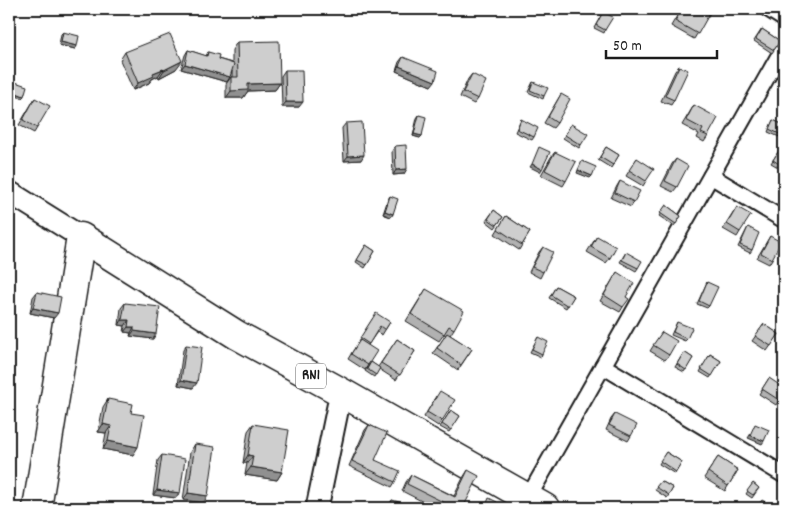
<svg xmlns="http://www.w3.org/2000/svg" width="793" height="517" font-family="Dekko,sans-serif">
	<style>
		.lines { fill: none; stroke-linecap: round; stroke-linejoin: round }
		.street-casing { stroke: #1c1c1c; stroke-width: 19 }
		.secondary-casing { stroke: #1c1c1c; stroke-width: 25 }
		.highway-casing { stroke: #1c1c1c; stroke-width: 31 }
		.street { stroke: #fff; stroke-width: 15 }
		.secondary { stroke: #fff; stroke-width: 21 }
		.highway { stroke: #fff; stroke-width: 28 }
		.wall { fill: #b1b1b1; stroke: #1c1c1c }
		.shaded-wall { fill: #909090; stroke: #1c1c1c }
		.building { fill: #cecece; stroke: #1c1c1c }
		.labels { text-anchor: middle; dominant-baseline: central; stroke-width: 4.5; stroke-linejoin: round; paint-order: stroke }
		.shield { fill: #fff; stroke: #606060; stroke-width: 1 }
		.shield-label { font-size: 15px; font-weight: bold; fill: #1c1c1c }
	</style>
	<rect width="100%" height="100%" fill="#fff"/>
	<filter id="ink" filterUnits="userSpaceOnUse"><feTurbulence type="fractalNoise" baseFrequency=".02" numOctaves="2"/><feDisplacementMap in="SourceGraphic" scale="10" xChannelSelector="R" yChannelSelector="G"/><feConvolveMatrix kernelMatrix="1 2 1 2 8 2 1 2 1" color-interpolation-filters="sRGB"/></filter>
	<g filter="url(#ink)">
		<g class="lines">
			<defs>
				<g id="street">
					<polyline points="768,9 784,19"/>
					<polyline points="711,176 784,220"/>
					<polyline points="603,366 784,475"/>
					<polyline points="528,498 784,47"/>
				</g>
				<g id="secondary">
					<polyline points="9,192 81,237"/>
					<polyline points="317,508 341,392"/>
				</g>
				<polyline id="highway" points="37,508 81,237 237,335 341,392 545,508"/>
			</defs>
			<use href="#street" class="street-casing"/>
			<use href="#secondary" class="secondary-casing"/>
			<use href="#highway" class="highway-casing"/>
			<use href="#street" class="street"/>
			<use href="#secondary" class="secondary"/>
			<use href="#highway" class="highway"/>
		</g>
		<g class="wall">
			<polygon points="681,9 712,9 694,39 671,26"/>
			<polygon points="602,14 605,30 604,33 594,28"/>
			<polygon points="762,29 780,41 772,53 754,41"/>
			<polygon points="63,32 77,46 75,49 59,45 61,34"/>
			<polygon points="237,42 280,83 275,90 248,91 243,98 226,98 226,84 231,77 232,77 232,71 227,82 181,69 185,55 188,50 206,56 208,52 218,59 232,63 232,50"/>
			<polygon points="125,52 176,69 159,78 158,76 152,79 149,83 133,90 120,60"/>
			<polygon points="403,57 431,86 396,71 399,62"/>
			<polygon points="679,66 674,100 671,105 661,101 675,71"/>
			<polygon points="285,70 299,107 282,107 281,76"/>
			<polygon points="472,74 478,99 474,104 460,97 468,79"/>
			<polygon points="533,82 544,96 543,99 528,92"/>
			<polygon points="561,94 557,123 553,128 544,123"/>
			<polygon points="35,98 37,128 34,133 19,125"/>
			<polygon points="694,105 708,136 704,142 697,138 699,134 682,125"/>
			<polygon points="419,115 422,136 420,138 413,136 417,118"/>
			<polygon points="521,119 534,137 532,140 515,132"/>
			<polygon points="773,120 784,125 784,139 768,132"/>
			<polygon points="346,123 361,160 344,161 342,128"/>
			<polygon points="571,124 581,145 579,148 563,138"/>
			<polygon points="395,146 404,174 393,175 392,151"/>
			<polygon points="606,147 619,155 611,168 598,160"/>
			<polygon points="780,149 784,151 784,168 783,170 771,163"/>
			<polygon points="555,152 566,181 563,186 541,175 551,157"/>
			<polygon points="637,158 646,181 643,186 626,176"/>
			<polygon points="676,159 677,187 673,192 661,186 672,164"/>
			<polygon points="620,181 634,202 631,207 611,198 617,186"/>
			<polygon points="390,196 393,214 391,217 383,214 388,199"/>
			<polygon points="666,205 681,216 674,226 659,216"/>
			<polygon points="737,207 740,232 737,237 723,229"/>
			<polygon points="494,210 503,217 495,228 486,221"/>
			<polygon points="506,216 530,232 519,250 495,234"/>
			<polygon points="748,227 752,250 750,253 738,247"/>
			<polygon points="597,236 610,258 606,263 587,252"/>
			<polygon points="770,236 772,259 769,264 757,258"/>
			<polygon points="366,245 375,251 365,268 356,262"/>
			<polygon points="543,247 543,272 540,278 529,272 539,252"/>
			<polygon points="626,252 638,268 636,271 620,262"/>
			<polygon points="617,272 626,297 623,307 620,312 600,301"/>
			<polygon points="707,282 709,306 707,308 697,304"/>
			<polygon points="556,286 574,296 566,308 549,298"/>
			<polygon points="426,289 454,329 450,335 472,349 458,370 433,353 446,335 444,334 439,341 406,321"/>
			<polygon points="37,292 54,318 30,313 33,297"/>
			<polygon points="125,303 153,339 130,336 131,333 124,332 125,326 119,325 121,308"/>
			<polygon points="373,318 390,322 382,335 377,332 368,345 368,365 365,370 348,359"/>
			<polygon points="677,322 687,339 685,341 671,335"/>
			<polygon points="764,324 779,334 767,351 752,341"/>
			<polygon points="662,332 669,355 665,360 650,351"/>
			<polygon points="538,337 542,354 541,357 530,352"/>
			<polygon points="397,339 415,351 396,380 379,369 374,377 365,371 371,362 378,367"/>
			<polygon points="186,345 193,388 178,385 183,350"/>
			<polygon points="684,352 693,358 684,372 675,367"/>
			<polygon points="710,354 721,361 710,378 700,372"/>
			<polygon points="769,378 784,392 776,405 759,394"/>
			<polygon points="436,396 442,421 438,426 424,417"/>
			<polygon points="108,399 133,455 103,449 106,433 98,432 103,407"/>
			<polygon points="451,410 460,416 449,432 440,427"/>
			<polygon points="615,414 631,436 628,441 606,430 611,419"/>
			<polygon points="253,424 282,472 277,480 245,475 247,463 243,463 248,431"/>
			<polygon points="369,425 375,460 395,482 392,487 349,466 365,430"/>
			<polygon points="195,444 203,503 183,500 190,452"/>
			<polygon points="666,452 682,462 675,474 659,464"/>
			<polygon points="162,455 180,493 176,498 153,495 158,460"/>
			<polygon points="718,457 738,470 725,491 704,478"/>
			<polygon points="468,470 463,508 435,508 402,491 406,482 411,475 454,496 463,478"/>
			<polygon points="661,481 673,488 667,498 655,490"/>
			<polygon points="753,483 759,488 752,498 746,494"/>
			<polygon points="392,500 411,508 388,508 389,505"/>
		</g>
		<g class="shaded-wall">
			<polygon points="61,42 77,46 75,49 59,45"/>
			<polygon points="182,61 176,69 159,78 164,70"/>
			<polygon points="185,64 230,77 227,82 181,69"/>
			<polygon points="399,66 435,81 431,86 396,71"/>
			<polygon points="163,69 158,76 152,79 149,83 133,90 138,83 153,73"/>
			<polygon points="280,83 275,90 248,91 243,98 226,98 231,91 248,84"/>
			<polygon points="9,90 24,96 22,98 9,94"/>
			<polygon points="286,102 303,102 299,107 282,107"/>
			<polygon points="414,134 422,136 420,138 413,136"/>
			<polygon points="364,155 361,160 344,161 348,156"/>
			<polygon points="532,164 542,169 540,172 530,167"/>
			<polygon points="407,169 404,174 393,175 396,170"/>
			<polygon points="578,170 592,176 590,178 577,173"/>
			<polygon points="385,211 393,214 391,217 383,214"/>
			<polygon points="33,308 58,313 54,318 30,313"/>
			<polygon points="122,320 129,320 125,326 119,325"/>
			<polygon points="128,327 134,327 131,333 124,332"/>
			<polygon points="134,331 156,334 153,339 130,336"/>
			<polygon points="181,380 197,383 193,388 178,385"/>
			<polygon points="103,424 111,426 106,433 98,432"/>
			<polygon points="750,435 764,441 762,444 748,438"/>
			<polygon points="108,441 138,447 133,455 103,449"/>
			<polygon points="248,455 253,456 247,463 243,463"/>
			<polygon points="251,467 282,472 277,480 245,475"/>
			<polygon points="157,490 180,493 176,498 153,495"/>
			<polygon points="188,493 208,496 203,503 183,500"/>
		</g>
		<g class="building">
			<polygon points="682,9 712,9 698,34 675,21"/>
			<polygon points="603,12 613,17 605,30 596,25"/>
			<polygon points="762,29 780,41 774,50 756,39"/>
			<polygon points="63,32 79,36 77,46 61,42"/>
			<polygon points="170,34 182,61 164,70 163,69 153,73 154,76 138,83 125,52"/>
			<polygon points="279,41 280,83 248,84 248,90 231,91 231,77 238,77 237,42"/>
			<polygon points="188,50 207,56 208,52 219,55 218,59 234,64 230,77 185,64"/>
			<polygon points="403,57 438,71 435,81 399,66"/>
			<polygon points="679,66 688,70 674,100 665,96"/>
			<polygon points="285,70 302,70 303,102 286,102"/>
			<polygon points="472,74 486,81 478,99 463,92"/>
			<polygon points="12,81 27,86 24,96 9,90"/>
			<polygon points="533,82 548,88 544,96 530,90"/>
			<polygon points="561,94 570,99 557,123 548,117"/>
			<polygon points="35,98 50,106 37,128 23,120"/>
			<polygon points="694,105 718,118 708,136 701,133 703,129 686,120"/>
			<polygon points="419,115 426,117 422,136 414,134"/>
			<polygon points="521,119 538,128 534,137 517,129"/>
			<polygon points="773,120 784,125 784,136 769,129"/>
			<polygon points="362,122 364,155 348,156 346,123"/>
			<polygon points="571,124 588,134 581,145 565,135"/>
			<polygon points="406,145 407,169 396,170 395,146"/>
			<polygon points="539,147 550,152 542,169 532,164"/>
			<polygon points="606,147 619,155 613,165 600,157"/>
			<polygon points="780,149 784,151 784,167 773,160"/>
			<polygon points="555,152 576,162 566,181 545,170"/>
			<polygon points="637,158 654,169 646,181 629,170"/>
			<polygon points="676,159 688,166 677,187 665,181"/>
			<polygon points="582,161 596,167 592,176 578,170"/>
			<polygon points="620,181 640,191 634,202 615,193"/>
			<polygon points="390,196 398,199 393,214 385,211"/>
			<polygon points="666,205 681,216 676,224 660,213"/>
			<polygon points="737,207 751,215 740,232 727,224"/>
			<polygon points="494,210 503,217 497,225 488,219"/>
			<polygon points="506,216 530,232 522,245 498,229"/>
			<polygon points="748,227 759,233 752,250 740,245"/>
			<polygon points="597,236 616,247 610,258 591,247"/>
			<polygon points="770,236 781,242 772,259 761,253"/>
			<polygon points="366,245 375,251 367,265 357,260"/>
			<polygon points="543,247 553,252 543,272 532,267"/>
			<polygon points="626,252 642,261 638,268 622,260"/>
			<polygon points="617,272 634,283 626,297 629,299 623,307 604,295"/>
			<polygon points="707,282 718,287 709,306 699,301"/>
			<polygon points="556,286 574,296 568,306 551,295"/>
			<polygon points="426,289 464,311 454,329 449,326 444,334 411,314"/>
			<polygon points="37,292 61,297 58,313 33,308"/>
			<polygon points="125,303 160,307 156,334 134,331 134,327 128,327 129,320 122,320"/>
			<polygon points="376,313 390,322 385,330 380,326 369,344 360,338"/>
			<polygon points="677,322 692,328 687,339 673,332"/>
			<polygon points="764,324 779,334 771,346 755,336"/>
			<polygon points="662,332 677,341 669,355 653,345"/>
			<polygon points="447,333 472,349 461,365 437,348"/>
			<polygon points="538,337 548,342 542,354 532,349"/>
			<polygon points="397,339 415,351 400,375 381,363"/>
			<polygon points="360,340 377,351 368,365 351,354"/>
			<polygon points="186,345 202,347 197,383 181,380"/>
			<polygon points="684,352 693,358 686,370 677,364"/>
			<polygon points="710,354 721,361 712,376 701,369"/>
			<polygon points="371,362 380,368 376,375 367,369"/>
			<polygon points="769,378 784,388 784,392 779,400 762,389"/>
			<polygon points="440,391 455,400 442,421 427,412"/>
			<polygon points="108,399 133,404 131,413 144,415 138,447 108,441 111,426 103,424"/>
			<polygon points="451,410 460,416 451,430 442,424"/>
			<polygon points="615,414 637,425 631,436 609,425"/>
			<polygon points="253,424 289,430 282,472 251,467 253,456 248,455"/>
			<polygon points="755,424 769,430 764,441 750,435"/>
			<polygon points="369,425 387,433 375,460 400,471 395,482 352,461"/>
			<polygon points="195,444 215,447 208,496 188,493"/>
			<polygon points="666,452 682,462 676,472 660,461"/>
			<polygon points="162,455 185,459 180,493 157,490"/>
			<polygon points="718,457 738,470 728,486 708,472"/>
			<polygon points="468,470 479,476 463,508 455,508 407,484 411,475 455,497"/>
			<polygon points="661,481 673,488 669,495 656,487"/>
			<polygon points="753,483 759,488 753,495 747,491"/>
			<polygon points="489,498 497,502 495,508 485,508"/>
			<polygon points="392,500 412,506 411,508 390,508"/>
			<polygon points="762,500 775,508 756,508"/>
			<polygon points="658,505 665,508 657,508"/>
		</g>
	</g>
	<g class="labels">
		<rect class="shield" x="296" y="363.5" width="30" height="25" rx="4"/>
		<g class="shield-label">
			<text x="311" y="376">RN1</text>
		</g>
	</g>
	<rect width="793" height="517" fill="none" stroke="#fff" stroke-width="30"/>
	<rect x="15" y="15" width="763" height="487" fill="none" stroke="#1c1c1c" stroke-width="2" filter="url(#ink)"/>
	<path d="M606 50v8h111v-8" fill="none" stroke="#1c1c1c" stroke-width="2.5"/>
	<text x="613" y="50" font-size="15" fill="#1c1c1c" stroke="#ffffff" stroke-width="4" paint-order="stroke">50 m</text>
</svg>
